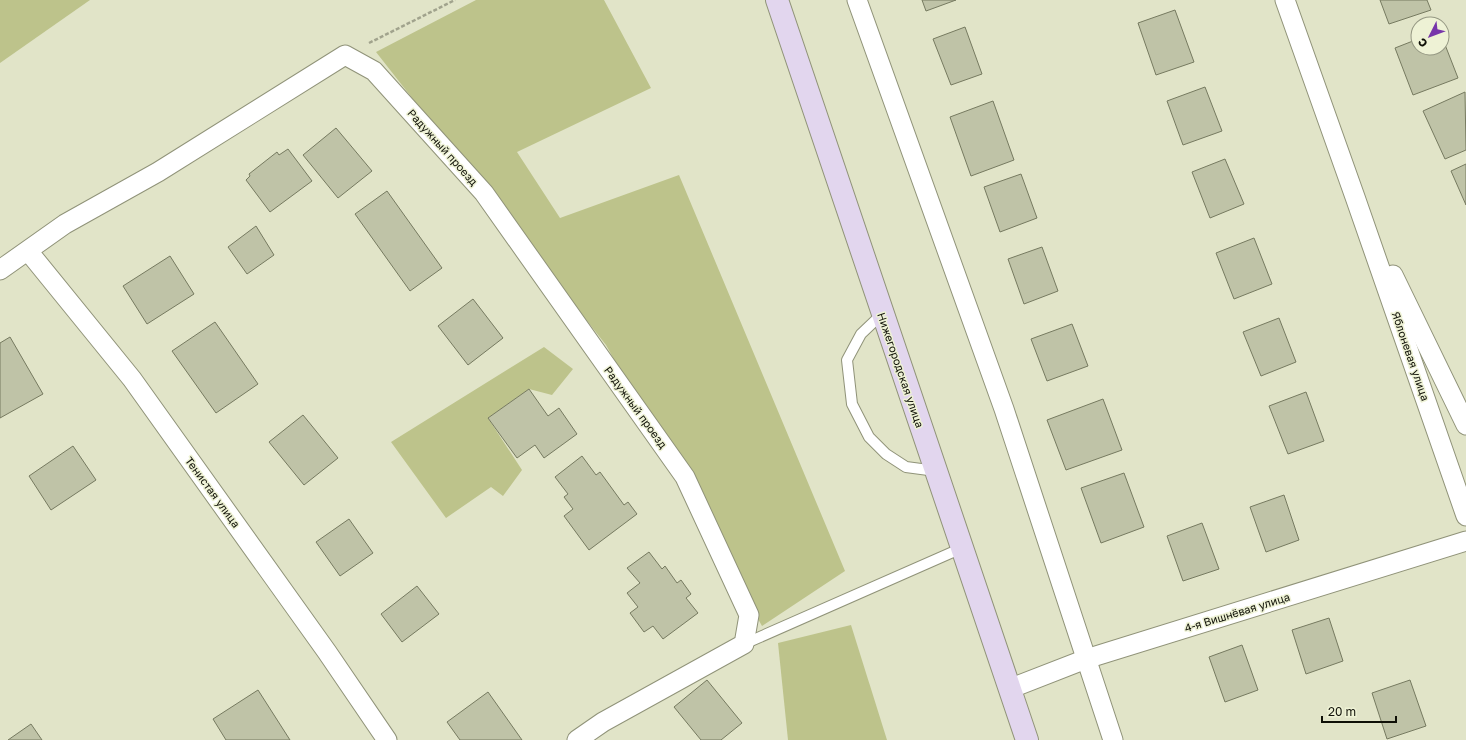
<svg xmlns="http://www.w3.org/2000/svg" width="1466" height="740" font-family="'Golos Text',sans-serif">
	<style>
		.green { fill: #bdc38b }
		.building { fill: #bfc3a7; stroke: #767a60 }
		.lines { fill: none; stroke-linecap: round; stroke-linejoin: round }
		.lane-casing { stroke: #909379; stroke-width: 12 }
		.street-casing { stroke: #909379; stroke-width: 21 }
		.secondary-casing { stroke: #909379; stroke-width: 24 }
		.path { stroke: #a1a38d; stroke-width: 2.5; stroke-dasharray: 4 2; stroke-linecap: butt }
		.lane { stroke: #fff; stroke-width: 10 }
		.street { stroke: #fff; stroke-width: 19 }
		.secondary { stroke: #e2d6ee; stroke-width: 22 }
		.labels { text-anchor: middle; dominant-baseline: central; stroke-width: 3; stroke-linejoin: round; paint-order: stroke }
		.street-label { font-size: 11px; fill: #0f1007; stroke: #eef2d5 }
	</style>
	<rect width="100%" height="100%" fill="#e1e4c8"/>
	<g class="green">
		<polygon points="0,0 90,0 0,63"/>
		<polygon points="476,0 604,0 651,88 517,152 560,218 679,175 845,571 762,626 606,345 376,52"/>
		<polygon points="544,347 573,369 552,395 529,389 488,418 522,470 503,496 491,487 446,518 391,442"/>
		<polygon points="851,625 887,740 788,740 778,643"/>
	</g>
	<g class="building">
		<polygon points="922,0 956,0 926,11"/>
		<polygon points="1380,0 1427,0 1431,10 1389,24"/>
		<polygon points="1175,10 1194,62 1156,75 1138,23"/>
		<polygon points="965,27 982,74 951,85 933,39"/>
		<polygon points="1442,37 1458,78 1413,95 1395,48 1418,39 1418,48 1442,48"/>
		<polygon points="1205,87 1222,131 1183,145 1167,101"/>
		<polygon points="1465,92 1466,150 1445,159 1423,111"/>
		<polygon points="993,101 1014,160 971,176 950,117"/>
		<polygon points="336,128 372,171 338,198 303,155"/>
		<polygon points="288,149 312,181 270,212 246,180 250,176 249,174 277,152 279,155"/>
		<polygon points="1225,159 1244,204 1210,218 1192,172"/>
		<polygon points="1466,164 1466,205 1451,171"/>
		<polygon points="1021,174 1037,218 1000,232 984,187"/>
		<polygon points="387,191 442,268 410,291 355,214"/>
		<polygon points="256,226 274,255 247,274 228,247"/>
		<polygon points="1254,238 1272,284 1234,299 1216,253"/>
		<polygon points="1042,247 1058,291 1024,304 1008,259"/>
		<polygon points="170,256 194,294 147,324 123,286"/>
		<polygon points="473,299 503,338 468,365 438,326"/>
		<polygon points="1279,318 1296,362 1261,376 1243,332"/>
		<polygon points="215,322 258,384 216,413 172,351"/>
		<polygon points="1072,324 1088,366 1047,381 1031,339"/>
		<polygon points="10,337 43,394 0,418 0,343"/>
		<polygon points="529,389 548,416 559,408 577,434 544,458 535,445 517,458 488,418"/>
		<polygon points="1306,392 1324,441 1288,454 1269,406"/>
		<polygon points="1103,399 1122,450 1066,470 1047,420"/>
		<polygon points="303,415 338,458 304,485 269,442"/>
		<polygon points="73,446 96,480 51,510 29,476"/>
		<polygon points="582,456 596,475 600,472 624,505 628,502 637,514 589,550 564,516 573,509 564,497 568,494 555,477"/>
		<polygon points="1124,473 1144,527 1101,543 1081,488"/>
		<polygon points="1284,495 1299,540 1266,552 1250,507"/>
		<polygon points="349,519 373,553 340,576 316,542"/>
		<polygon points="1202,523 1219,569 1183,581 1167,536"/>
		<polygon points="649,552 662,569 665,566 677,583 681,580 691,594 686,598 698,613 663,639 653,626 644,632 630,613 638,607 627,593 640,583 627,568"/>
		<polygon points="417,586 439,614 402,642 381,614"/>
		<polygon points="1329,618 1343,661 1306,674 1292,630"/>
		<polygon points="1242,645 1258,690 1225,702 1209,657"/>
		<polygon points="707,680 742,723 721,740 701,740 674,707"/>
		<polygon points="1410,680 1426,726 1387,739 1372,693"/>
		<polygon points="258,690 290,740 226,740 213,719"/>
		<polygon points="488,692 522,740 460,740 447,722"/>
		<polygon points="31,724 42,740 8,740"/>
	</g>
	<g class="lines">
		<defs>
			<g id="lane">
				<polyline points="882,314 861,334 847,360 852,404 869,437 886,454 906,467 936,471"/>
				<polyline points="744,644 962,548"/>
			</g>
			<g id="street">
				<polyline points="857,0 1004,409 1113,740"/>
				<polyline points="1285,0 1355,197 1466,516"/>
				<polyline points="28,251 132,379 327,652 387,740"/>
				<polyline points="0,270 65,224 158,172 345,55 374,71 484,193 685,477 749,615 744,644 603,722 577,740"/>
				<polyline points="1393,275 1466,425"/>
				<polyline points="1009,689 1086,659 1466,541"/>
			</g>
			<polyline id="secondary" points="777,0 1027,740"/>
		</defs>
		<use href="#lane" class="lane-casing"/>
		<use href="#street" class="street-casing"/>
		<use href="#secondary" class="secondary-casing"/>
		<polyline class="path" points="369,43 455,0"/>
		<use href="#lane" class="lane"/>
		<use href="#street" class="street"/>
		<use href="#secondary" class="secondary"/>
	</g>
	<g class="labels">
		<g class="street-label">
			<text transform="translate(443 147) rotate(48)">Радужный проезд</text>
			<text transform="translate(1411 356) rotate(71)">Яблоневая улица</text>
			<text transform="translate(901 370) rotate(71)">Нижегородская улица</text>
			<text transform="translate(636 407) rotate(54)">Радужный проезд</text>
			<text transform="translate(213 492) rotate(54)">Тенистая улица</text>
			<text transform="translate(1237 612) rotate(-17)">4-я Вишнёвая улица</text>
		</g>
	</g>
	<g transform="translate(1430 36) rotate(228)"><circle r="19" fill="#eef2d5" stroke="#959883"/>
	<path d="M0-3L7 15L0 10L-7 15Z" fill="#7736aa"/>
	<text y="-6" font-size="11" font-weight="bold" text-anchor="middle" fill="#0f1007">С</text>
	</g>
	<path d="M1322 716v6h74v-6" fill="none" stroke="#0f1007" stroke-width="2"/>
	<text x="1328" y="716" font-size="12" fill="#0f1007" stroke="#eef2d5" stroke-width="3" paint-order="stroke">20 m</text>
</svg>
